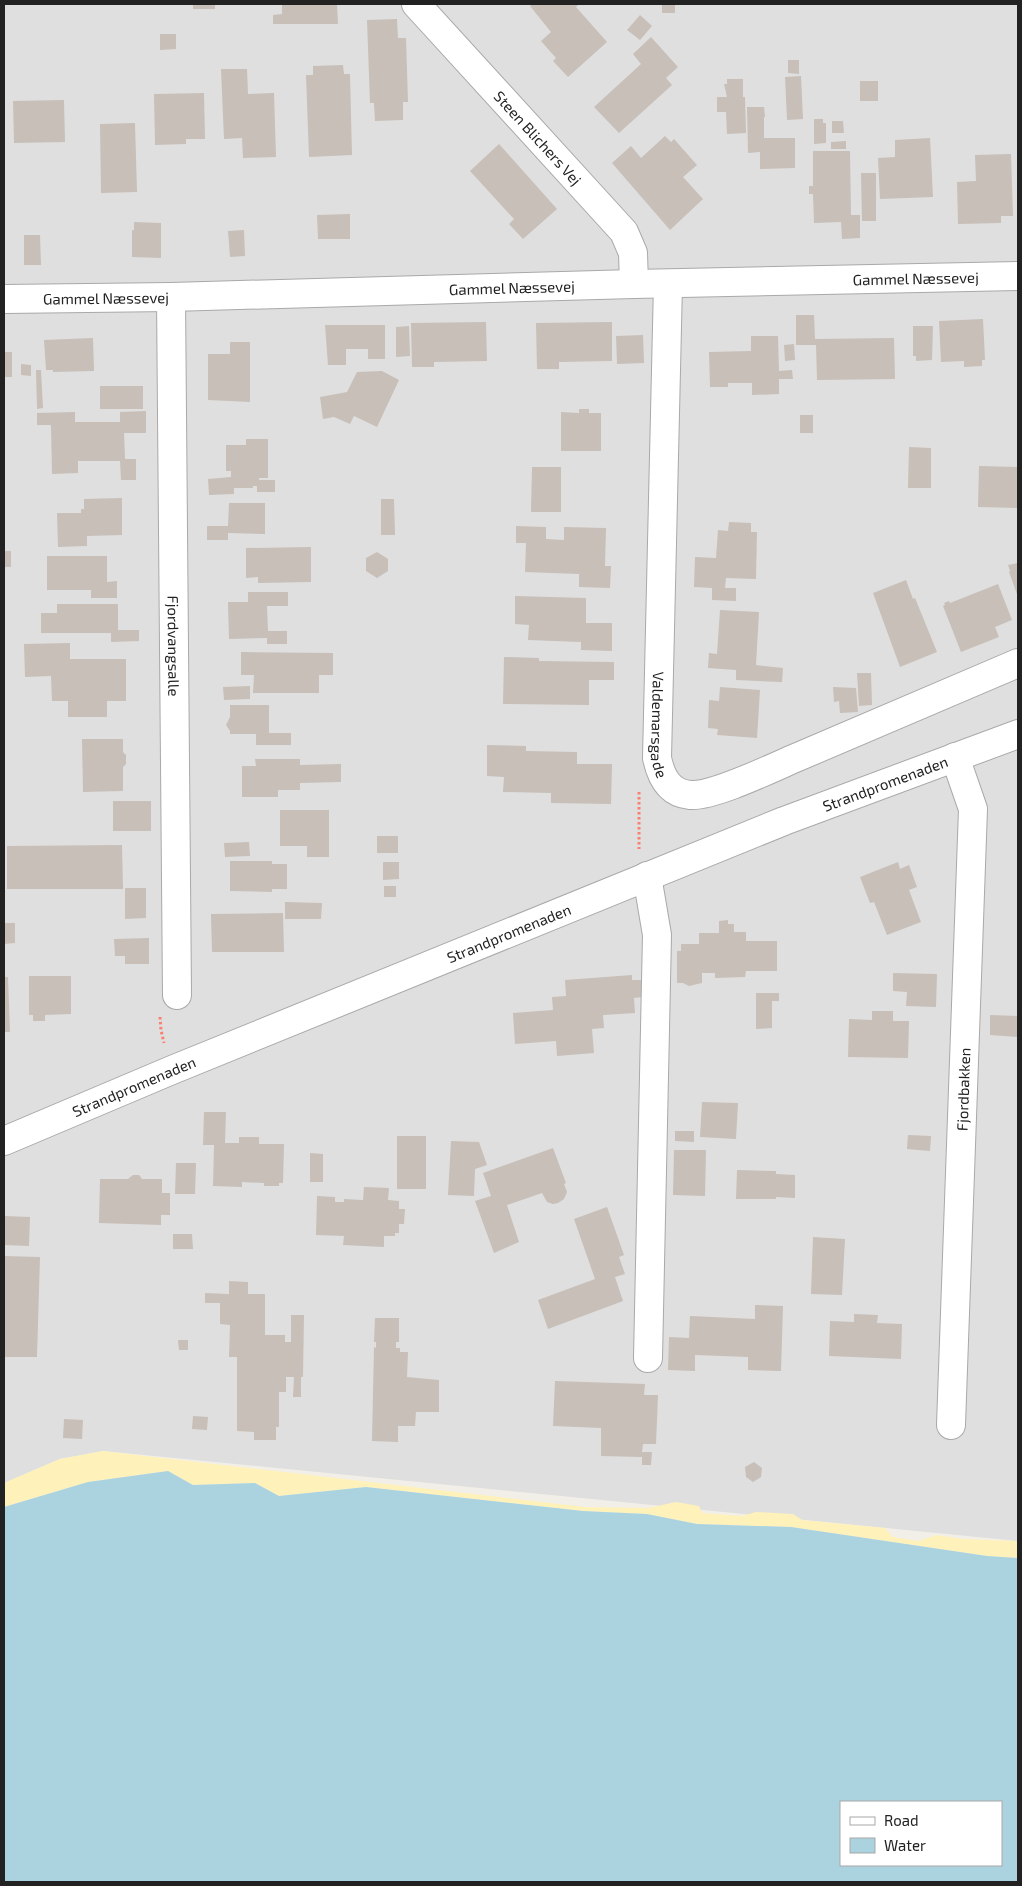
<svg xmlns="http://www.w3.org/2000/svg" width="1022" height="1886" font-family="'Exo 2',sans-serif">
	<style>
		.residential { fill: #e0dfdf }
		.sand { fill: #fff1ba }
		.water { fill: #aad3df; fill-rule: evenodd }
		.building { fill: #c7bfb8 }
		.lines { fill: none; stroke-linecap: round; stroke-linejoin: round }
		.minor-casing { stroke: #a9a9a9; stroke-width: 30 }
		.path { stroke: #fa8072; stroke-width: 3; stroke-dasharray: 2.5 2.5; stroke-linecap: butt }
		.minor { stroke: #fff; stroke-width: 28 }
		.labels { text-anchor: middle; dominant-baseline: central; stroke-width: 5; stroke-linejoin: round; paint-order: stroke }
		.street-label { font-size: 15px; fill: #222; stroke: #fff }
	</style>
	<rect width="100%" height="100%" fill="#f2efe9"/>
	<polygon class="residential" points="4,4 1018,4 1018,1541 103,1451 60,1459 4,1483"/>
	<polygon class="sand" points="103,1451 585,1507 648,1508 676,1502 699,1506 702,1513 742,1516 756,1512 793,1514 802,1520 885,1528 893,1537 918,1541 937,1535 962,1539 1018,1541 1018,1558 987,1556 791,1527 697,1524 647,1514 583,1511 366,1487 279,1496 255,1483 193,1485 168,1471 88,1482 4,1507 4,1483 60,1459"/>
	<path class="water" d="M 168,1471 L 193,1485 L 255,1483 L 279,1496 L 366,1487 L 583,1511 L 647,1514 L 697,1524 L 791,1527 L 987,1556 L 1018,1558 L 1018,1882 L 4,1882 L 4,1507 L 88,1482 ZM 841,1802 L 1001,1802 L 1001,1865 L 841,1865 Z"/>
	<g class="building">
		<rect x="193" y="4" width="22" height="5"/>
		<polygon points="282,4 337,4 338,24 273,24 273,15 282,14"/>
		<polygon points="533,4 579,4 576,7 607,42 568,77 553,61 556,58 541,41 551,32 530,6"/>
		<rect x="662" y="4" width="13" height="9"/>
		<polygon points="640,15 652,26 640,40 627,30"/>
		<polygon points="397,19 398,38 406,38 408,102 403,102 403,120 375,121 374,103 370,103 367,20"/>
		<polygon points="160,34 176,34 176,49 160,50"/>
		<polygon points="651,37 678,67 666,78 672,85 619,133 594,107 641,64 633,54"/>
		<polygon points="788,60 799,60 799,74 788,73"/>
		<polygon points="343,65 344,74 350,74 352,155 309,157 306,75 313,75 313,66"/>
		<polygon points="221,69 247,69 248,94 274,93 276,157 243,158 242,138 224,139"/>
		<polygon points="801,76 803,119 787,120 785,77"/>
		<polygon points="727,79 743,79 743,97 745,97 746,133 727,134 726,112 717,112 717,97 727,97 724,84 727,84"/>
		<rect x="860" y="81" width="18" height="20"/>
		<polygon points="204,93 205,139 186,139 186,144 155,145 154,94"/>
		<polygon points="64,100 65,142 14,143 13,101"/>
		<polygon points="747,107 764,107 765,117 764,117 764,138 795,138 795,168 760,169 760,152 748,153"/>
		<polygon points="814,119 823,119 823,123 826,123 826,143 814,144"/>
		<polygon points="832,121 843,121 844,133 832,133"/>
		<polygon points="135,123 137,192 101,193 100,124"/>
		<polygon points="665,136 671,142 674,139 697,165 683,177 703,199 670,230 612,163 631,146 641,158"/>
		<polygon points="930,138 933,197 880,199 878,158 895,157 895,140"/>
		<polygon points="846,141 846,149 831,149 831,142"/>
		<polygon points="499,144 557,209 523,239 509,224 514,219 470,171"/>
		<polygon points="813,151 850,151 851,215 860,215 860,238 842,239 841,222 814,223 813,194 809,194 809,186 813,186"/>
		<polygon points="1011,154 1013,216 1001,216 1001,223 958,224 957,182 976,181 975,155"/>
		<polygon points="861,173 876,173 876,221 862,221"/>
		<polygon points="350,214 350,239 318,239 317,215"/>
		<polygon points="134,222 161,223 161,258 132,257 132,230 134,230"/>
		<polygon points="244,230 245,256 230,257 228,231"/>
		<polygon points="24,235 40,235 41,265 24,265"/>
		<polygon points="796,315 814,315 815,339 894,338 895,379 817,380 816,345 796,345"/>
		<polygon points="983,319 985,360 982,360 982,366 964,367 964,361 941,362 939,321"/>
		<polygon points="486,322 487,361 434,362 434,367 412,367 411,323"/>
		<polygon points="612,322 612,361 559,362 559,369 537,369 536,323"/>
		<polygon points="325,325 385,325 385,359 368,359 368,349 346,349 346,365 328,365"/>
		<polygon points="409,326 410,356 396,357 396,327"/>
		<polygon points="913,326 933,326 932,360 916,361 916,356 913,356"/>
		<polygon points="643,335 644,363 617,364 616,336"/>
		<polygon points="751,336 778,336 779,371 792,370 793,379 779,379 779,394 752,395 752,383 728,383 728,387 710,387 709,352 751,351"/>
		<polygon points="93,338 94,371 53,372 53,370 46,370 44,340"/>
		<polygon points="230,342 250,342 250,402 208,400 208,354 230,354"/>
		<polygon points="794,344 795,360 785,361 784,345"/>
		<rect x="4" y="352" width="8" height="25"/>
		<polygon points="21,364 31,365 31,376 21,375"/>
		<polygon points="36,370 41,370 43,408 37,409"/>
		<polygon points="382,371 399,380 377,427 354,416 350,424 334,417 323,419 320,397 347,392 357,372"/>
		<rect x="100" y="386" width="43" height="23"/>
		<polygon points="579,409 589,409 589,413 601,413 601,451 561,451 561,412 579,413"/>
		<polygon points="146,411 146,433 124,433 125,459 136,459 136,480 121,480 120,461 78,461 78,473 52,474 51,425 37,425 37,413 75,412 75,422 120,422 120,412"/>
		<rect x="800" y="415" width="13" height="18"/>
		<polygon points="246,439 268,439 268,478 259,478 259,480 275,480 275,492 257,492 257,486 253,486 253,488 234,488 234,494 209,495 208,479 231,477 231,471 226,471 226,445 246,445"/>
		<polygon points="909,447 931,448 931,488 908,488"/>
		<polygon points="979,466 1018,467 1018,508 978,507"/>
		<polygon points="532,467 561,467 561,512 531,512"/>
		<polygon points="122,498 122,535 87,536 87,546 58,547 57,513 81,513 81,509 84,509 84,499"/>
		<polygon points="381,499 394,499 395,535 381,535"/>
		<polygon points="229,503 265,503 265,534 228,533 228,540 207,540 207,526 228,526"/>
		<polygon points="729,522 751,523 751,532 757,532 756,579 726,578 725,588 736,588 736,601 712,600 712,588 694,587 695,557 716,558 718,530 728,531"/>
		<polygon points="516,526 546,527 546,539 564,540 564,527 606,528 605,566 611,566 610,588 579,587 579,574 525,572 526,543 516,543"/>
		<polygon points="311,547 311,582 258,583 258,577 246,578 246,548"/>
		<rect x="4" y="551" width="7" height="16"/>
		<polygon points="377,552 388,559 388,571 377,578 366,571 366,558"/>
		<polygon points="47,556 107,556 107,582 117,581 117,598 91,598 91,590 47,590"/>
		<polygon points="1018,563 1018,597 1009,572 1010,571 1008,565"/>
		<polygon points="906,580 913,599 915,598 937,652 900,667 873,593"/>
		<polygon points="998,584 1012,620 995,627 999,637 961,652 943,606 945,605 944,603 949,601 950,603"/>
		<polygon points="248,592 288,592 288,606 267,606 268,631 287,631 287,644 267,644 267,638 229,639 228,602 248,602"/>
		<polygon points="515,596 586,598 586,623 612,623 612,651 581,650 581,642 528,640 529,625 515,624"/>
		<polygon points="57,604 118,604 118,630 139,630 139,641 111,642 111,633 41,633 41,613 57,613"/>
		<polygon points="720,610 759,612 756,665 783,668 782,682 736,680 736,670 708,668 709,653 717,654"/>
		<polygon points="70,643 70,659 126,659 126,701 107,701 107,717 68,717 68,701 52,701 51,676 25,677 24,644"/>
		<polygon points="241,652 333,653 333,675 319,675 319,693 253,693 254,675 241,675"/>
		<polygon points="504,657 539,658 539,661 614,662 614,680 589,680 589,705 503,704"/>
		<polygon points="857,673 871,673 872,705 859,706"/>
		<polygon points="250,686 250,699 224,700 223,687"/>
		<polygon points="720,687 760,690 757,738 717,735 718,729 708,728 709,700 719,701"/>
		<polygon points="833,687 856,688 858,712 840,713 839,701 834,702"/>
		<polygon points="230,705 269,705 269,733 291,733 291,745 256,745 256,734 230,734 230,731 226,725 230,717"/>
		<polygon points="82,739 123,739 123,752 126,755 126,764 123,767 123,791 83,792"/>
		<polygon points="487,745 526,746 526,751 577,752 577,764 612,764 611,804 551,803 551,793 503,792 504,777 487,776"/>
		<polygon points="255,759 300,759 300,765 341,764 341,782 300,783 300,790 278,790 278,797 242,797 242,766 256,766"/>
		<rect x="113" y="801" width="38" height="30"/>
		<polygon points="280,810 329,810 329,857 307,857 307,846 280,846"/>
		<rect x="377" y="836" width="21" height="17"/>
		<polygon points="249,842 250,856 225,857 224,843"/>
		<polygon points="122,845 123,889 7,889 7,846"/>
		<polygon points="230,861 272,861 272,864 287,864 287,889 272,889 272,892 230,891"/>
		<polygon points="383,862 399,862 399,879 383,880"/>
		<polygon points="898,862 900,869 909,865 917,887 909,890 921,922 887,935 874,902 870,903 860,877"/>
		<rect x="384" y="886" width="12" height="11"/>
		<polygon points="125,888 146,888 146,918 125,919"/>
		<polygon points="285,902 322,903 321,919 285,919"/>
		<polygon points="283,913 284,952 212,952 211,914"/>
		<polygon points="728,920 728,924 734,924 734,932 746,932 746,941 777,941 777,971 746,971 745,977 715,978 715,973 702,973 702,983 689,986 683,983 677,983 677,951 681,951 681,944 699,944 699,933 719,933 719,921"/>
		<polygon points="4,923 15,923 15,943 4,944"/>
		<polygon points="149,938 149,964 125,964 125,956 115,956 114,939"/>
		<polygon points="893,973 937,974 936,1007 906,1006 907,992 893,991"/>
		<polygon points="632,975 632,980 641,980 642,997 634,998 635,1013 603,1015 604,1028 592,1029 594,1053 557,1056 556,1041 515,1044 513,1013 553,1010 552,997 566,996 565,980"/>
		<polygon points="29,976 71,976 71,1014 45,1015 45,1021 33,1021 33,1015 29,1015"/>
		<polygon points="4,977 8,977 10,1032 4,1032"/>
		<polygon points="756,993 779,993 779,1001 772,1001 772,1028 756,1029"/>
		<polygon points="872,1011 893,1011 893,1021 909,1021 908,1058 848,1057 849,1019 872,1020"/>
		<polygon points="990,1015 1018,1016 1018,1037 990,1035"/>
		<polygon points="702,1102 738,1103 736,1139 700,1137"/>
		<polygon points="204,1112 226,1112 225,1143 239,1143 239,1137 259,1137 259,1144 284,1144 283,1183 279,1183 279,1186 264,1186 264,1183 242,1182 242,1187 213,1186 214,1145 203,1145"/>
		<polygon points="675,1131 694,1131 694,1142 675,1141"/>
		<polygon points="908,1135 931,1136 930,1151 907,1149"/>
		<rect x="397" y="1136" width="29" height="53"/>
		<polygon points="451,1141 479,1142 487,1165 475,1169 474,1196 448,1195"/>
		<polygon points="553,1148 566,1183 564,1184 567,1192 564,1199 558,1203 553,1204 547,1202 542,1193 507,1205 519,1242 494,1253 475,1201 491,1196 483,1173"/>
		<polygon points="674,1150 706,1150 705,1196 673,1195"/>
		<polygon points="310,1153 323,1154 323,1182 310,1182"/>
		<polygon points="176,1163 196,1163 195,1194 175,1194"/>
		<polygon points="737,1170 776,1171 776,1174 795,1175 795,1198 776,1197 776,1199 736,1199"/>
		<polygon points="133,1175 139,1175 142,1179 162,1179 162,1193 170,1193 170,1215 161,1215 161,1225 99,1223 100,1179 128,1179"/>
		<polygon points="364,1187 389,1188 388,1200 399,1201 399,1209 405,1209 404,1224 399,1224 399,1233 395,1233 395,1236 384,1236 384,1247 343,1245 344,1236 316,1235 317,1196 335,1197 335,1202 344,1202 344,1199 363,1200"/>
		<polygon points="607,1207 624,1255 619,1257 625,1274 615,1277 623,1301 548,1329 538,1300 595,1279 574,1219"/>
		<polygon points="4,1216 30,1217 29,1246 4,1245"/>
		<polygon points="173,1234 192,1234 193,1249 173,1249"/>
		<polygon points="813,1237 845,1239 842,1295 811,1294"/>
		<polygon points="4,1256 40,1257 37,1357 4,1357"/>
		<polygon points="229,1281 248,1282 248,1294 265,1294 265,1335 285,1335 285,1342 291,1342 291,1315 304,1315 303,1377 301,1377 301,1397 293,1397 294,1377 286,1377 286,1392 279,1392 279,1427 276,1427 276,1440 254,1440 254,1432 237,1431 237,1357 229,1357 230,1325 220,1324 220,1303 205,1303 205,1293 229,1294"/>
		<polygon points="755,1305 783,1306 781,1371 748,1370 748,1357 695,1355 695,1371 668,1370 669,1337 689,1338 690,1316 755,1319"/>
		<polygon points="854,1314 878,1315 877,1323 902,1324 901,1359 829,1356 830,1321 854,1322"/>
		<polygon points="375,1318 399,1318 399,1342 396,1342 396,1348 400,1348 400,1352 408,1352 407,1377 439,1380 439,1412 416,1412 415,1426 398,1426 398,1442 372,1441 374,1347 376,1348 376,1342 374,1342"/>
		<polygon points="178,1340 188,1340 188,1350 179,1350"/>
		<polygon points="555,1381 645,1384 644,1395 658,1395 656,1444 643,1444 642,1452 652,1452 651,1465 642,1465 642,1457 601,1456 601,1428 553,1426"/>
		<polygon points="193,1416 208,1417 207,1430 192,1429"/>
		<polygon points="64,1419 83,1420 82,1439 63,1438"/>
		<polygon points="754,1462 762,1468 761,1477 753,1482 746,1477 745,1467"/>
	</g>
	<g class="lines">
		<defs>
			<g id="minor">
				<path id="s1" d="M 416,4 L 624,232 L 633,253 L 634,284"/>
				<path id="s2" d="M 668,284 L 657,758 C 661,777 669,793 690,795 C 712,797 770,769 793,759 C 868,727 943,695 1018,663"/>
				<path id="s3" d="M 171,297 L 177,995"/>
				<path id="s4" d="M 4,299 L 171,297 L 634,284 L 1018,276"/>
				<polyline points="647,876 657,935 648,1358"/>
				<path id="s5" d="M 4,1141 L 172,1070 L 784,821 L 1018,734"/>
				<path id="s6" d="M 951,1425 L 973,809 L 955,757"/>
			</g>
		</defs>
		<use href="#minor" class="minor-casing"/>
		<g class="path">
			<polyline points="639,792 639,849"/>
			<polyline points="160,1017 161,1030 164,1043"/>
		</g>
		<use href="#minor" class="minor"/>
	</g>
	<g class="labels">
		<g class="street-label">
			<text stroke="none"><textPath href="#s1" startOffset="181">Steen Blichers Vej</textPath></text>
			<text stroke="none"><textPath href="#s4" startOffset="912">Gammel Næssevej</textPath></text>
			<text stroke="none"><textPath href="#s4" startOffset="508">Gammel Næssevej</textPath></text>
			<text stroke="none"><textPath href="#s4" startOffset="102">Gammel Næssevej</textPath></text>
			<text stroke="none"><textPath href="#s3" startOffset="349">Fjordvangsalle</textPath></text>
			<text stroke="none"><textPath href="#s2" startOffset="441">Valdemarsgade</textPath></text>
			<text stroke="none"><textPath href="#s5" startOffset="951">Strandpromenaden</textPath></text>
			<text stroke="none"><textPath href="#s5" startOffset="546">Strandpromenaden</textPath></text>
			<text stroke="none"><textPath href="#s5" startOffset="141">Strandpromenaden</textPath></text>
			<text stroke="none"><textPath href="#s6" startOffset="336">Fjordbakken</textPath></text>
		</g>
	</g>
	<rect width="1022" height="1886" fill="none" stroke="#222222" stroke-width="10"/>
	<rect x="840" y="1801" width="162" height="65" fill="#ffffff" stroke="#a7a7a7"/>
	<rect x="850" y="1817" width="25" height="8" fill="#ffffff" stroke="#a7a7a7"/>
	<text x="884" y="1826" font-size="15" fill="#222222">Road</text>
	<rect x="850" y="1838" width="25" height="15" fill="#aad3df" stroke="#a7a7a7"/>
	<text x="884" y="1851" font-size="15" fill="#222222">Water</text>
</svg>
